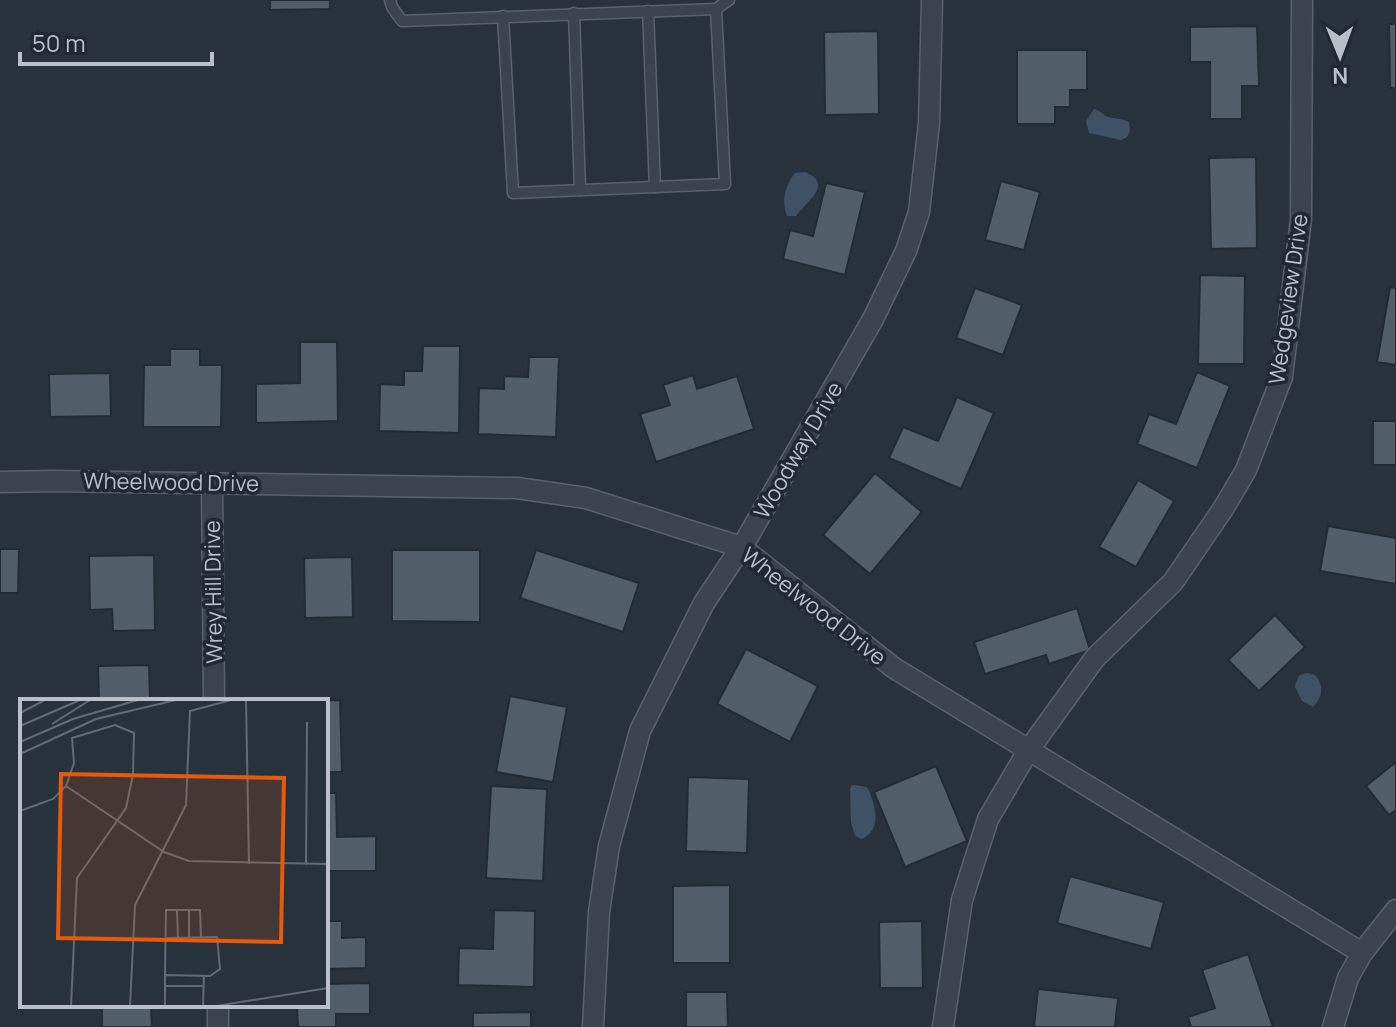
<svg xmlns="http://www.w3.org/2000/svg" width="1396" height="1027" font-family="Manrope,sans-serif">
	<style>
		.water { fill: #3f5164 }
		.building { fill: #515d68; stroke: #222b35; stroke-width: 2 }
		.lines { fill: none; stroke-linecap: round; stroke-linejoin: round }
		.lane-casing { stroke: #59626b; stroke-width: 13 }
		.street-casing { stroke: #59626b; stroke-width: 23 }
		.lane { stroke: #3b444e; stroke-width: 10 }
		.street { stroke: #3b444e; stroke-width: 20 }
		.labels { text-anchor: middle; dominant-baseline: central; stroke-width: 7; stroke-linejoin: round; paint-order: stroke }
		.street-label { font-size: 22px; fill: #b8bfc8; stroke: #202933 }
		.inset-road { fill: none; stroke: #626a75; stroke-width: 2 }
		.view { fill: #e8590c; fill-opacity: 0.15; stroke: #e8590c; stroke-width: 4 }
		.inset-edge { fill: none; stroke: #b8bfc8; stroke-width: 4 }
	</style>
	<rect width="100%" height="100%" fill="#28323d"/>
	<g class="water">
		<path d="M 1094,109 C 1101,110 1102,115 1108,117 C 1116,119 1121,118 1129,122 L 1130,131 L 1127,137 L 1121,140 L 1089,133 L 1086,121 Z"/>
		<path d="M 805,172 C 835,184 806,202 796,216 L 787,216 C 781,201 785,185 795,173 Z"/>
		<path d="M 1308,673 L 1315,675 C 1325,687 1322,697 1313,707 L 1302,701 L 1295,687 C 1297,678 1298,674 1308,673 Z"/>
		<path d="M 852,785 C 855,785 863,786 866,787 C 870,790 870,794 872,799 C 877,815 879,830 862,839 L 855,836 L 851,822 L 850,789 Z"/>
	</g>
	<g class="building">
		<polygon points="270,0 330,0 330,9 270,10"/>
		<polygon points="1389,24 1396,24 1396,88 1390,88"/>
		<polygon points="1257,26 1259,86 1242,86 1242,119 1210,119 1210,62 1190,62 1190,27"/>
		<polygon points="878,31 879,114 825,115 824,32"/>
		<polygon points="1017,50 1087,50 1087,90 1070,90 1070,107 1055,107 1055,124 1017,124"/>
		<polygon points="1256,157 1257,248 1211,249 1209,158"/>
		<polygon points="1001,181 1040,192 1024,250 985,240"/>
		<polygon points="826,183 865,192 845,275 783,259 790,230 813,236"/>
		<polygon points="1200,275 1245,276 1244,364 1198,364"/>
		<polygon points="1390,287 1396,288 1396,365 1377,362"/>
		<polygon points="975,288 1022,305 1003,355 956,338"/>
		<polygon points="300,342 337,342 338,421 256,423 256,384 300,383"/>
		<polygon points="423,346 460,346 459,433 379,431 380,384 404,385 404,371 422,371"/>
		<polygon points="170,349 200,349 200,365 222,365 221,427 143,427 144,365 170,365"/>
		<polygon points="529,357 559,357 556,437 478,434 479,388 504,389 504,376 528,377"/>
		<polygon points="1197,372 1230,386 1197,468 1137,444 1149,414 1176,424"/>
		<polygon points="110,373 111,416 50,417 49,374"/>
		<polygon points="693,375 697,389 737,376 754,429 656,462 640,414 670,405 663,385"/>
		<polygon points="957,397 994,413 961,489 889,458 903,427 938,441"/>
		<rect x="1373" y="421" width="23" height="44"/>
		<polygon points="875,473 922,512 870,574 823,535"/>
		<polygon points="1138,480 1174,501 1136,567 1099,547"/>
		<polygon points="1328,526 1396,538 1396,584 1320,571"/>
		<polygon points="0,549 19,549 18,593 0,593"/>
		<polygon points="392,550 480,550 480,622 392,621"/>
		<polygon points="536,550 639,583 623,632 520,598"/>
		<polygon points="154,555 155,630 113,631 112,609 90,610 89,556"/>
		<polygon points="352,557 353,617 305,618 304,558"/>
		<polygon points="1077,608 1090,650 1049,664 1046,655 985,674 974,642"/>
		<polygon points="1275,615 1305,647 1259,691 1228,660"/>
		<polygon points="746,649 818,686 790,742 717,704"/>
		<polygon points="149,665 150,701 99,701 98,666"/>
		<polygon points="510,696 567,707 553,782 496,772"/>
		<polygon points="340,700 342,772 326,772 326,701 287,701"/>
		<polygon points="1396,762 1396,810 1389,815 1366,786"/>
		<polygon points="936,766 967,841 905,867 874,792"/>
		<polygon points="688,777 749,779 747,853 686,851"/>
		<polygon points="491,786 547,789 543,881 486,878"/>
		<polygon points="326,793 336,793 337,837 376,836 376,871 326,871"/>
		<polygon points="1070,876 1164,902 1151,949 1057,923"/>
		<polygon points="730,885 730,963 673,963 673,886"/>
		<polygon points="494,910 535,911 534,987 458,985 459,948 493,949"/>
		<polygon points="326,921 342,921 342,938 366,937 366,968 326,969"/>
		<polygon points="922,921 923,988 880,988 879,922"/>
		<polygon points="1248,954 1273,1027 1191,1027 1188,1017 1215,1008 1202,970"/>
		<polygon points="370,983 370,1014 336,1014 336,1027 298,1027 297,1005 326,1005 326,984"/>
		<polygon points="1038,989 1118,998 1115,1027 1034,1027"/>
		<polygon points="686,992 727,992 728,1027 686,1027"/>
		<polygon points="102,1005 151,1005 152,1027 102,1027"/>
		<polygon points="531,1012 531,1027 473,1027 473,1013"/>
	</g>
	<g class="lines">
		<defs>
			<g id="lane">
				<polyline points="390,0 392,7 402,21 716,9 729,0"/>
				<polyline points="648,11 655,187"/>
				<polyline points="574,13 580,190"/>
				<polyline points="503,16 513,193 725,184 716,9"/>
			</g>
			<g id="street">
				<polyline points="0,482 53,481 517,488 586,498 741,547 894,668 1362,953"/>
				<polyline points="212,483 214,701"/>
				<polyline points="218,1005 218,1027"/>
				<polyline points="593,1027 599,912 609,846 640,731 704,603 746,540 873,319 906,251 919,212 929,123 932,0"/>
				<polyline points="943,1027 962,900 988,819 1028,751 1095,658 1173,582 1223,509 1246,470 1282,377 1301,219 1302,0"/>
				<polyline points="1333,1027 1348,978 1362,953 1396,910"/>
			</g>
		</defs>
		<use href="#lane" class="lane-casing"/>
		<use href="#street" class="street-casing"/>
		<use href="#lane" class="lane"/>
		<use href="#street" class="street"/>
	</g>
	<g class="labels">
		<g class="street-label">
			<text transform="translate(1288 299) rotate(-82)">Wedgeview Drive</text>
			<text transform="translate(798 450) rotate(-60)">Woodway Drive</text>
			<text transform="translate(171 482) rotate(1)">Wheelwood Drive</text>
			<text transform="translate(213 592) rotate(-91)">Wrey Hill Drive</text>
			<text transform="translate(814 606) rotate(38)">Wheelwood Drive</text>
		</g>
	</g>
	<g transform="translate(20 699)">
		<rect width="308" height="308" fill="#28323d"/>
		<path class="inset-road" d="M 226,1 L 229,165M 0,14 L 25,1M 32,25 L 70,1M 0,27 L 60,1M 0,43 L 53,20 L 118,1M 0,55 L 76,20 L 156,1M 46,87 L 144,153 L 169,162 L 308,165M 0,112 L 33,100 L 46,87 L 54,64 L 52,39 L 95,26 L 114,34 L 113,76 L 106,109 L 57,179 L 51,307M 286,166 L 287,23M 157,211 L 158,239M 169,211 L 169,239M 145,276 L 146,211 L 180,211 L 181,239M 146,287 L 184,287M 0,307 L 165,307M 110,307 L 115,206 L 166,106 L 170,12 L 211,1M 145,307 L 145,276 L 190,277 L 200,270 L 197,238 L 147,239M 183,307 L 184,276M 196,307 L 308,289"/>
		<path class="view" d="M 41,75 L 264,79 L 261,243 L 38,239 Z"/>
		<rect width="308" height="308" class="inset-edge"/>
	</g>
	<g transform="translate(1340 56) rotate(179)" stroke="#202933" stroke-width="6" paint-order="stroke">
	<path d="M0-6L14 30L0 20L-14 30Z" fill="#b8bfc8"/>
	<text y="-12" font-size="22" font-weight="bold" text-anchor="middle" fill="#b8bfc8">N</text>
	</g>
	<path d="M20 52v12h192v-12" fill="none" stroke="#b8bfc8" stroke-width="4"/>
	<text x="32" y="52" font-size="24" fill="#b8bfc8" stroke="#202933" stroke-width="6" paint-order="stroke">50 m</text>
</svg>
